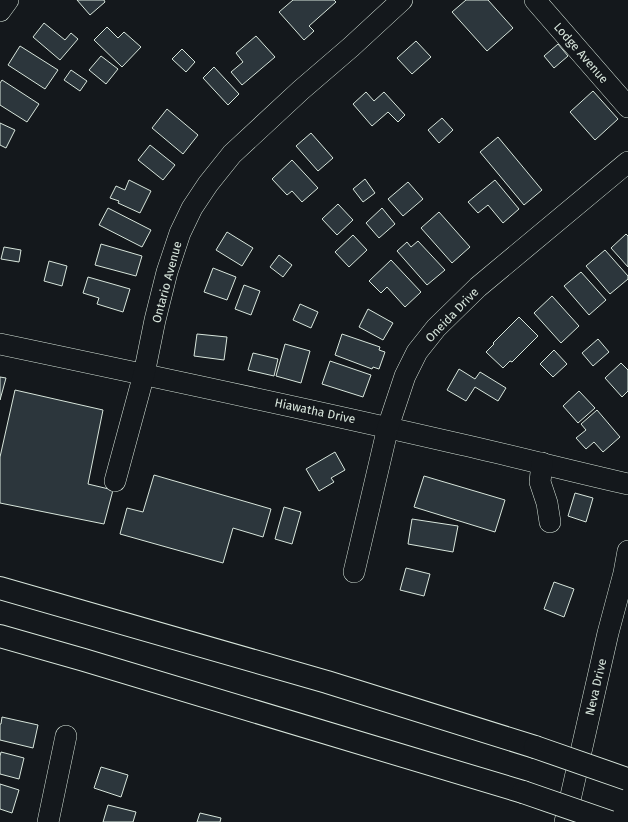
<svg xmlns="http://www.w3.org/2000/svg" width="628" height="822" font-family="'Fira Sans',sans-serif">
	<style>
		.building { fill: #2c363c; stroke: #d8e6dc }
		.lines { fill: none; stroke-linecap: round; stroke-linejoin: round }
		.minor-casing { stroke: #d8e6dc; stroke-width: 22 }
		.highway-casing { stroke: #d8e6dc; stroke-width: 24 }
		.minor { stroke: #14181c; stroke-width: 21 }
		.highway { stroke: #14181c; stroke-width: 22 }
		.highway-bridge-casing { stroke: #d8e6dc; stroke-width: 24; stroke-linecap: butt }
		.highway-bridge { stroke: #14181c; stroke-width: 22 }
		.labels { text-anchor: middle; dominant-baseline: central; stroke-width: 3; stroke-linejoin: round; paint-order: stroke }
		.street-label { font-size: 12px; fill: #d8e6dc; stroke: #14181c }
	</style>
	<rect width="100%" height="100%" fill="#14181c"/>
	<g class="building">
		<polygon points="77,0 104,0 105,2 90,15"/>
		<polygon points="293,0 334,0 336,2 309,26 314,31 304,40 279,12"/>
		<polygon points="466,0 488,0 513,28 487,51 452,12"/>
		<polygon points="44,23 65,40 71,33 78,39 60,60 33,37"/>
		<polygon points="107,27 118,38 124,32 141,47 122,67 94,40"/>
		<polygon points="256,36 275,57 242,85 231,72 243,62 236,53"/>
		<polygon points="416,41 431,57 412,74 397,58"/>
		<polygon points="558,44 568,56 554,68 544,56"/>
		<polygon points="20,46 58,70 45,89 8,65"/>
		<polygon points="182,49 195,62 186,72 172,59"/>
		<polygon points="101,56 118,69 106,84 89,70"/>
		<polygon points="214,67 239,94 228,105 203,78"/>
		<polygon points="71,70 87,81 80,91 64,80"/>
		<polygon points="2,80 39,104 27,122 0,105 0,83"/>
		<polygon points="593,91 618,119 595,140 570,112"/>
		<polygon points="366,92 374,101 384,92 405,115 398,122 388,112 372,126 353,104"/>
		<polygon points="167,109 198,135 183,154 152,128"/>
		<polygon points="442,118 453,130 439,143 428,130"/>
		<polygon points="0,123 15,130 6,148 0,145"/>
		<polygon points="311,133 333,158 318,171 296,146"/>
		<polygon points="498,137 542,190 524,205 480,152"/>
		<polygon points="150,145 175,165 163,180 138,160"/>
		<polygon points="292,160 318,188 302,202 292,191 287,195 272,179"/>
		<polygon points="365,179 375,193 363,202 353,189"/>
		<polygon points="129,180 151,191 140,213 118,203 119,201 110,198 116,186 125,190"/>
		<polygon points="495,180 519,209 503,223 488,205 478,213 468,202"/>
		<polygon points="408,182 423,199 403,216 388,199"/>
		<polygon points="338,204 353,220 337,235 322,219"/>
		<polygon points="108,208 151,230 142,247 99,225"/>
		<polygon points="382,208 395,224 379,238 366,223"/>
		<polygon points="439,212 470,247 452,263 421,228"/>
		<polygon points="227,232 253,248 242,266 216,250"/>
		<polygon points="626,234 628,236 628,267 611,248"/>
		<polygon points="353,235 367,250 349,267 335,252"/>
		<polygon points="418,241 445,270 427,285 397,251 407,242 411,247"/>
		<polygon points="101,244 142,256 136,276 95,265"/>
		<polygon points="4,247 21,250 19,262 1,259"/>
		<polygon points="605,250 628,276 628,279 610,294 586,266"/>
		<polygon points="279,255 292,265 283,277 270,267"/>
		<polygon points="391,260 421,292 405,307 387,287 381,293 369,281"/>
		<polygon points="49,261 67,266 62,286 44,281"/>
		<polygon points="213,268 236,277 227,300 204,292"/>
		<polygon points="581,272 606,300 589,315 564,286"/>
		<polygon points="88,277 130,289 123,312 97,304 99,298 83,293"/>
		<polygon points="244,285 260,291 251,315 235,309"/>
		<polygon points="552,296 579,326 561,343 534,313"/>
		<polygon points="300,304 318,312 311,328 293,320"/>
		<polygon points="368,309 393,323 383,340 359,327"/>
		<polygon points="519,317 538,336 512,362 510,361 503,368 486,352 494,344 493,343"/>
		<polygon points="197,334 227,337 224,360 194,356"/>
		<polygon points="342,334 380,347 379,350 385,352 379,369 373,367 372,369 335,355"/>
		<polygon points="598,339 609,352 593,366 582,353"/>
		<polygon points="285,344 310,351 301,383 276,376"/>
		<polygon points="554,350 567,364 553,377 540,364"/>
		<polygon points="253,353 278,359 274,376 248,370"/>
		<polygon points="330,361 371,375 363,397 322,384"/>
		<polygon points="621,363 628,370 628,391 622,397 605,378"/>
		<polygon points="459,369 475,379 480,372 506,388 498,401 475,387 466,401 447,390"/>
		<polygon points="0,377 6,378 0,400"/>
		<polygon points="15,390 103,410 88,484 113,490 104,524 0,503 0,457"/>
		<polygon points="579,391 595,408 578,423 563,406"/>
		<polygon points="597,410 620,437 603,452 594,442 586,449 576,438 586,430 581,424"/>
		<polygon points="335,452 345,470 331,478 334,482 319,491 306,469"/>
		<polygon points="154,475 271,509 263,537 233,528 223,563 120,534 127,508 143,512"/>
		<polygon points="424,476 505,500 495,532 414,507"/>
		<polygon points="575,493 593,498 586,522 568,516"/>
		<polygon points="284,507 301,512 292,544 275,539"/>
		<polygon points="412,519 458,526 453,552 408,544"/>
		<polygon points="406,568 430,574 424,596 400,590"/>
		<polygon points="554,582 574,589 564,617 544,609"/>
		<polygon points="2,717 38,725 33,748 0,740 0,724 1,724"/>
		<polygon points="1,752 24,758 19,779 0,774 0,756"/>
		<polygon points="101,767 128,775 121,797 94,788"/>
		<polygon points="0,784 19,790 12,813 0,809"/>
		<polygon points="108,805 136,812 133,822 103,822"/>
		<polygon points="200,813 221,818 220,822 197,822"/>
	</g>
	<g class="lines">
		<defs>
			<g id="minor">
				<polyline points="535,0 628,107"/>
				<polyline points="0,11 8,0"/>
				<path d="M 0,344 C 152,376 304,408 455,443 C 513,456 570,471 628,484"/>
				<polyline points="542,463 540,482 547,503 550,522"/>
				<polyline points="115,481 144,374 155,320 167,272 180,233 192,208 208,184 232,154 301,90 351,47 402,0"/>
				<polyline points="354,572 388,427 405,376 417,352 436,328 478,287 628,162"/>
				<polyline points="48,822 66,736"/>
				<polyline points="565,822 608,633 624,573 628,551"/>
			</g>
			<g id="highway">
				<polyline points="0,588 327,682 535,747"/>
				<polyline points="0,636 84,660 523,792"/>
			</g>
		</defs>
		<use href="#minor" class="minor-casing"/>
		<use href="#highway" class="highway-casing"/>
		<use href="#minor" class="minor"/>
		<use href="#highway" class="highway"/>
		<defs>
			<g id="highway-bridge">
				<polyline points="535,747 627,779"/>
				<polyline points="523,792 610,822"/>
			</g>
		</defs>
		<use href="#highway-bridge" class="highway-bridge-casing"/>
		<use href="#highway-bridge" class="highway-bridge"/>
	</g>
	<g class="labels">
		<g class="street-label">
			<text transform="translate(581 53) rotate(49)">Lodge Avenue</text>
			<text transform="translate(167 282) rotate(-75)">Ontario Avenue</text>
			<text transform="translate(452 315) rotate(-46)">Oneida Drive</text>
			<text transform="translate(315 411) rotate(12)">Hiawatha Drive</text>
			<text transform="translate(596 687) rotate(-77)">Neva Drive</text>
		</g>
	</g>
</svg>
